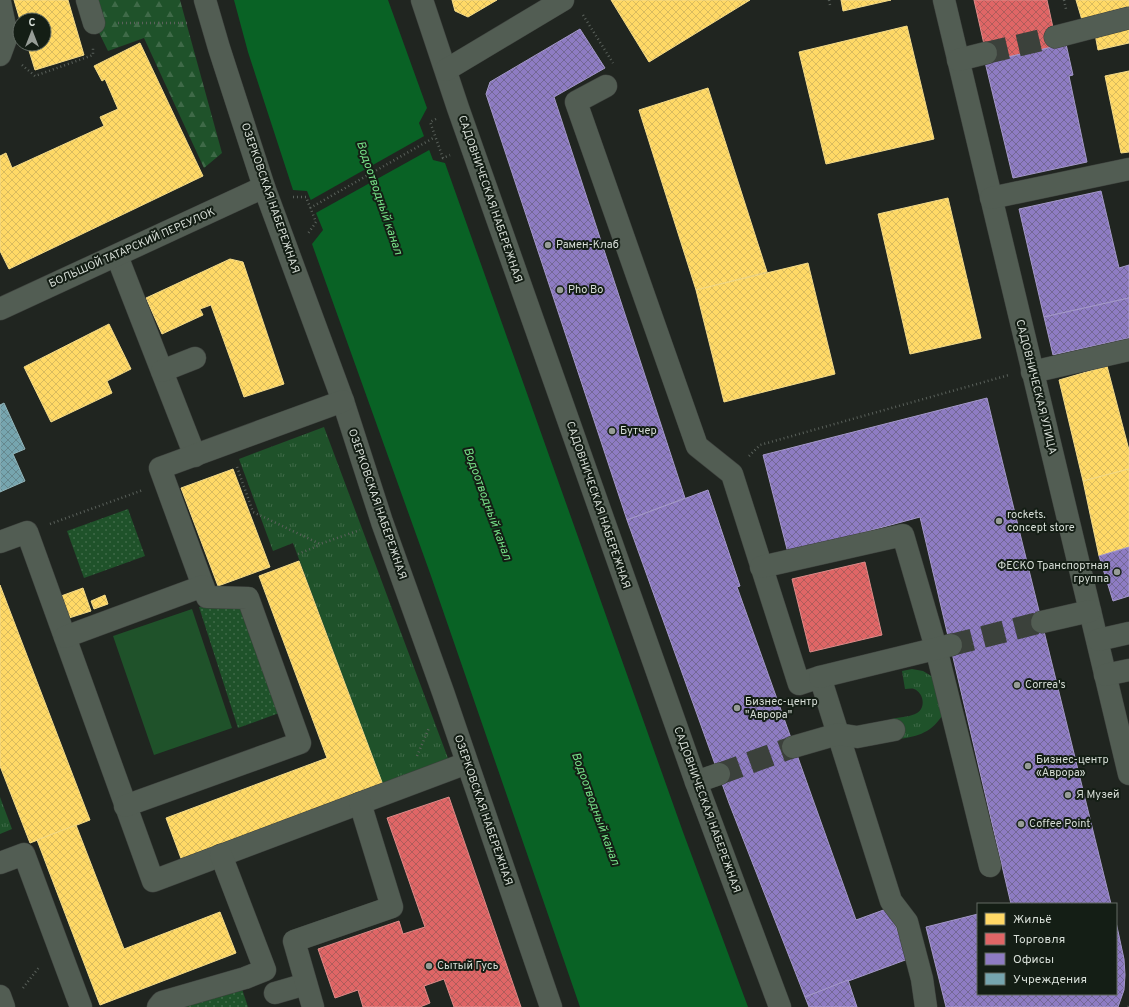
<svg xmlns="http://www.w3.org/2000/svg" width="1129" height="1007" font-family="Overpass,sans-serif">
	<style>
		.grass { fill: url(#grass-tufts) }
		.forest { fill: url(#forest-firs) }
		.park { fill: url(#park-dots) }
		.pitch { fill: #1f522a }
		.water { fill: #096225 }
		.pier { fill: #202520 }
		.homes { fill: url(#homes-cross-hatch); stroke: #f3da88 }
		.shops { fill: url(#shops-cross-hatch); stroke: #dd8a88 }
		.offices { fill: url(#offices-cross-hatch); stroke: #a499c9 }
		.public { fill: url(#public-cross-hatch); stroke: #93b6bb }
		.lines { fill: none; stroke-linecap: round; stroke-linejoin: round }
		.minor-tunnel { stroke: #3b413b; stroke-width: 22; stroke-dasharray: 22 11; stroke-linecap: butt }
		.minor-casing { stroke: #3e423e; stroke-width: 23 }
		.path { stroke: #5a615b; stroke-width: 2.5; stroke-dasharray: 1 3; stroke-linecap: butt }
		.minor { stroke: #525d53; stroke-width: 22 }
		.poi-dot { fill: #979d97; stroke: #141e15; stroke-width: 1.5 }
		.labels { text-anchor: middle; dominant-baseline: central; stroke-width: 4; stroke-linejoin: round; paint-order: stroke }
		.street-label { font-size: 11px; fill: #d7ded7; stroke: #141e15 }
		.poi-label { font-size: 11px; fill: #d7ded7; stroke: #141e15; text-anchor: start }
		.water-label { font-size: 12px; font-style: italic; fill: #77e188; stroke: #141e15 }
	</style>
	<defs>
		<pattern id="grass-tufts" width="24" height="20" patternUnits="userSpaceOnUse"><rect width="24" height="20" fill="#1f522a"/><path d="M3 7l-1-3M5 7V3M7 7l1-3M15 17l-1-3M17 17v-4M19 17l1-3" fill="none" stroke="#3f6a48"/></pattern>
		<pattern id="forest-firs" width="22" height="20" patternUnits="userSpaceOnUse"><rect width="22" height="20" fill="#1f522a"/><path d="M5 1l3.5 6h-7zM16 11l3.5 6h-7z" fill="#3f6a48"/></pattern>
		<pattern id="park-dots" width="8" height="8" patternUnits="userSpaceOnUse"><rect width="8" height="8" fill="#1f522a"/><path d="M2 2h.1M6 6h.1" fill="none" stroke="#3f6a48" stroke-width="1.8" stroke-linecap="round"/></pattern>
		<pattern id="homes-cross-hatch" width="8" height="8" patternUnits="userSpaceOnUse"><rect width="8" height="8" fill="#ffd966"/><path d="M0 0l8 8M0 8l8-8" fill="none" stroke="#d9bb5e"/></pattern>
		<pattern id="shops-cross-hatch" width="8" height="8" patternUnits="userSpaceOnUse"><rect width="8" height="8" fill="#e06666"/><path d="M0 0l8 8M0 8l8-8" fill="none" stroke="#b05c5b"/></pattern>
		<pattern id="offices-cross-hatch" width="8" height="8" patternUnits="userSpaceOnUse"><rect width="8" height="8" fill="#8e7cc3"/><path d="M0 0l8 8M0 8l8-8" fill="none" stroke="#736895"/></pattern>
		<pattern id="public-cross-hatch" width="8" height="8" patternUnits="userSpaceOnUse"><rect width="8" height="8" fill="#76a5af"/><path d="M0 0l8 8M0 8l8-8" fill="none" stroke="#66888e"/></pattern>
	</defs>
	<rect width="100%" height="100%" fill="#202520"/>
	<g class="grass">
		<polygon points="324,427 449,761 383,785 293,543 273,551 239,459"/>
		<path d="M 912,669 L 923,671 L 933,677 L 942,716 C 929,735 916,736 895,740 L 892,719 C 899,717 911,717 917,713 C 926,708 924,693 914,689 C 912,688 908,689 905,689 L 902,671 Z"/>
		<polygon points="0,797 12,829 0,834"/>
	</g>
	<polygon class="forest" points="83,0 180,0 222,153 204,168 144,38 108,51"/>
	<g class="park">
		<polygon points="128,509 145,556 84,578 67,531"/>
		<polygon points="241,604 279,713 238,728 199,607"/>
		<polygon points="241,986 248,1007 179,1007"/>
	</g>
	<polygon class="pitch" points="192,609 232,728 154,755 113,636"/>
	<polygon class="water" points="234,0 388,0 427,108 419,123 433,160 445,163 683,832 748,1007 580,1007 431,576 312,244 323,230 307,191 293,190 248,52"/>
	<polygon class="pier" points="426,135 431,149 314,214 309,201"/>
	<g class="homes">
		<polygon points="14,0 68,0 84,55 35,70 27,44 44,44 44,20 20,20"/>
		<polygon points="452,0 497,0 468,17 455,11"/>
		<polygon points="611,0 750,0 649,62"/>
		<polygon points="841,0 891,0 843,11"/>
		<polygon points="1076,0 1129,0 1129,7 1082,20"/>
		<polygon points="907,26 934,139 826,164 799,52"/>
		<polygon points="1129,26 1129,43 1098,50 1095,34"/>
		<polygon points="140,43 203,176 9,269 0,251 0,156 6,153 12,168 104,126 100,117 118,109 105,79 102,81 94,66"/>
		<polygon points="1129,71 1129,152 1121,153 1105,76"/>
		<polygon points="708,88 767,272 696,290 639,110"/>
		<polygon points="948,198 981,338 910,354 878,214"/>
		<polygon points="230,259 243,262 284,384 244,397 211,305 200,309 203,315 162,334 146,298"/>
		<polygon points="808,263 835,374 724,402 696,290"/>
		<polygon points="109,324 131,369 107,381 112,393 51,422 24,367"/>
		<polygon points="1107,366 1129,450 1129,469 1083,481 1059,380"/>
		<polygon points="233,469 270,567 218,586 181,488"/>
		<polygon points="1129,469 1129,547 1099,556 1083,481"/>
		<polygon points="299,561 383,785 182,861 166,818 327,758 259,576"/>
		<polygon points="0,585 90,820 30,843 0,766"/>
		<polygon points="83,588 91,611 69,618 61,596"/>
		<polygon points="105,595 108,604 94,609 91,601"/>
		<polygon points="76,825 124,949 220,912 236,953 100,1005 37,840"/>
	</g>
	<g class="shops">
		<polygon points="974,0 1047,0 1057,46 988,62"/>
		<polygon points="865,562 882,635 810,652 792,579"/>
		<polygon points="449,797 521,1007 454,1007 444,979 424,986 430,1003 420,1007 363,1007 358,990 335,998 318,949 399,921 403,934 425,927 387,818"/>
	</g>
	<g class="offices">
		<polygon points="580,29 605,68 554,97 685,498 627,520 486,94 490,82"/>
		<polygon points="1066,44 1073,75 1069,76 1087,162 1013,178 985,62"/>
		<polygon points="1101,191 1119,268 1129,265 1129,298 1044,317 1019,209"/>
		<polygon points="1129,298 1129,338 1053,355 1044,317"/>
		<polygon points="987,398 999,448 1111,904 1011,904 920,517 788,553 763,455"/>
		<polygon points="708,490 740,586 737,587 856,920 889,908 908,959 805,997 729,803 627,520"/>
		<polygon points="1129,547 1129,596 1113,601 1099,556"/>
		<polygon points="978,914 978,994 1116,994 1116,922 1124,959 1125,975 1124,990 1118,1007 946,1007 926,927"/>
		<polygon points="848,980 857,1007 809,1007 805,997"/>
	</g>
	<polygon class="public" points="4,403 25,449 13,454 25,481 0,492 0,405"/>
	<g class="lines">
		<g class="minor-tunnel">
			<polyline points="986,53 1055,37"/>
			<polyline points="951,645 1042,622"/>
			<polyline points="719,774 793,747"/>
		</g>
		<defs>
			<g id="minor">
				<polyline points="87,0 94,23"/>
				<polyline points="205,0 219,48 264,187 343,401 382,522 443,692 551,1007"/>
				<polyline points="422,0 458,108 696,782 780,1007"/>
				<polyline points="944,0 1129,774"/>
				<polyline points="0,2 7,36 0,55"/>
				<polyline points="1055,37 1129,18"/>
				<polyline points="958,60 986,53"/>
				<polyline points="446,70 563,0"/>
				<polyline points="606,86 576,102 697,446 732,474 799,684 820,677 891,901 907,922 922,979 926,1007"/>
				<polyline points="991,198 1129,169"/>
				<polyline points="117,256 195,456"/>
				<polyline points="0,309 264,187"/>
				<polyline points="162,371 195,358"/>
				<polyline points="1032,372 1129,350"/>
				<polyline points="0,542 27,532 153,881 467,763"/>
				<polyline points="761,567 903,535 936,648 990,866"/>
				<polyline points="203,586 160,468 343,401"/>
				<polyline points="1042,622 1090,611"/>
				<polyline points="65,637 203,586 207,597 248,598 300,743 125,806"/>
				<polyline points="1098,640 1129,633"/>
				<polyline points="1105,675 1129,670"/>
				<polyline points="820,677 951,645"/>
				<polyline points="793,747 838,734 857,737 894,730"/>
				<polyline points="696,782 719,774"/>
				<polyline points="0,863 24,854 81,1007"/>
				<polyline points="275,993 306,984"/>
				<polyline points="0,996 4,1007"/>
				<polyline points="158,1007 162,1002 245,978 265,970 221,855"/>
				<polyline points="313,1007 294,941 392,907 360,803"/>
			</g>
		</defs>
		<use href="#minor" class="minor-casing"/>
		<g class="path">
			<polyline points="829,0 830,5"/>
			<polyline points="1064,0 1066,9"/>
			<polyline points="583,15 613,63"/>
			<polyline points="118,23 187,23"/>
			<polyline points="22,65 35,76 93,55 93,47"/>
			<polyline points="436,119 430,122 443,158 450,155"/>
			<polyline points="293,197 306,197 316,222 307,235"/>
			<polyline points="310,208 435,137"/>
			<polyline points="749,456 760,445 1009,375"/>
			<polyline points="237,467 253,512 320,544 360,530"/>
			<polyline points="50,524 143,490"/>
			<polyline points="298,554 320,545"/>
			<polyline points="417,756 429,728"/>
			<polyline points="23,988 40,966"/>
			<polyline points="1128,1007 1129,1006"/>
		</g>
		<use href="#minor" class="minor"/>
	</g>
	<g class="poi-dot">
		<circle cx="548" cy="245" r="4"/>
		<circle cx="560" cy="290" r="4"/>
		<circle cx="612" cy="431" r="4"/>
		<circle cx="999" cy="521" r="4"/>
		<circle cx="1117" cy="572" r="4"/>
		<circle cx="1017" cy="685" r="4"/>
		<circle cx="737" cy="708" r="4"/>
		<circle cx="1028" cy="766" r="4"/>
		<circle cx="1068" cy="795" r="4"/>
		<circle cx="1021" cy="824" r="4"/>
		<circle cx="429" cy="966" r="4"/>
	</g>
	<g class="labels">
		<g class="street-label">
			<text transform="translate(270 198) rotate(71)">ОЗЕРКОВСКАЯ НАБЕРЕЖНАЯ</text>
			<text transform="translate(490 199) rotate(71)">САДОВНИЧЕСКАЯ НАБЕРЕЖНАЯ</text>
			<text transform="translate(132 248) rotate(-24)">БОЛЬШОЙ ТАТАРСКИЙ ПЕРЕУЛОК</text>
			<text transform="translate(1036 387) rotate(76)">САДОВНИЧЕСКАЯ УЛИЦА</text>
			<text transform="translate(377 504) rotate(71)">ОЗЕРКОВСКАЯ НАБЕРЕЖНАЯ</text>
			<text transform="translate(598 505) rotate(71)">САДОВНИЧЕСКАЯ НАБЕРЕЖНАЯ</text>
			<text transform="translate(483 810) rotate(71)">ОЗЕРКОВСКАЯ НАБЕРЕЖНАЯ</text>
			<text transform="translate(707 810) rotate(70)">САДОВНИЧЕСКАЯ НАБЕРЕЖНАЯ</text>
		</g>
		<g class="poi-label">
			<text x="556" y="245">Рамен-Клаб</text>
			<text x="568" y="290">Pho Bo</text>
			<text x="620" y="431">Бутчер</text>
			<text x="1007" y="515">rockets.<tspan x="1007" dy="13">concept store</tspan></text>
			<text x="1109" y="566" text-anchor="end">ФЕСКО Транспортная<tspan x="1109" dy="13">группа</tspan></text>
			<text x="1025" y="685">Correa's</text>
			<text x="745" y="702">Бизнес-центр<tspan x="745" dy="13">"Аврора"</tspan></text>
			<text x="1036" y="760">Бизнес-центр<tspan x="1036" dy="13">«Аврора»</tspan></text>
			<text x="1076" y="795">Я Музей</text>
			<text x="1029" y="824">Coffee Point</text>
			<text x="437" y="966">Сытый Гусь</text>
		</g>
		<g class="water-label">
			<text transform="translate(379 198) rotate(71)">Водоотводный канал</text>
			<text transform="translate(487 504) rotate(70)">Водоотводный канал</text>
			<text transform="translate(595 809) rotate(70)">Водоотводный канал</text>
		</g>
	</g>
	<rect x="977" y="903" width="140" height="92" fill="#141e15" stroke="#626b63"/>
	<rect x="985" y="913" width="20" height="12" fill="#ffd966" stroke="#626b63"/>
	<text x="1013" y="923" font-size="12" fill="#d7ded7">Жильё</text>
	<rect x="985" y="933" width="20" height="12" fill="#e06666" stroke="#626b63"/>
	<text x="1013" y="943" font-size="12" fill="#d7ded7">Торговля</text>
	<rect x="985" y="953" width="20" height="12" fill="#8e7cc3" stroke="#626b63"/>
	<text x="1013" y="963" font-size="12" fill="#d7ded7">Офисы</text>
	<rect x="985" y="973" width="20" height="12" fill="#76a5af" stroke="#626b63"/>
	<text x="1013" y="983" font-size="12" fill="#d7ded7">Учреждения</text>
	<g transform="translate(32 32)"><circle r="19" fill="#141e15" stroke="#626b63"/>
	<path d="M0-3L7 15L0 10L-7 15Z" fill="#979d97"/>
	<text y="-6" font-size="11" font-weight="bold" text-anchor="middle" fill="#d7ded7">С</text>
	</g>
</svg>
